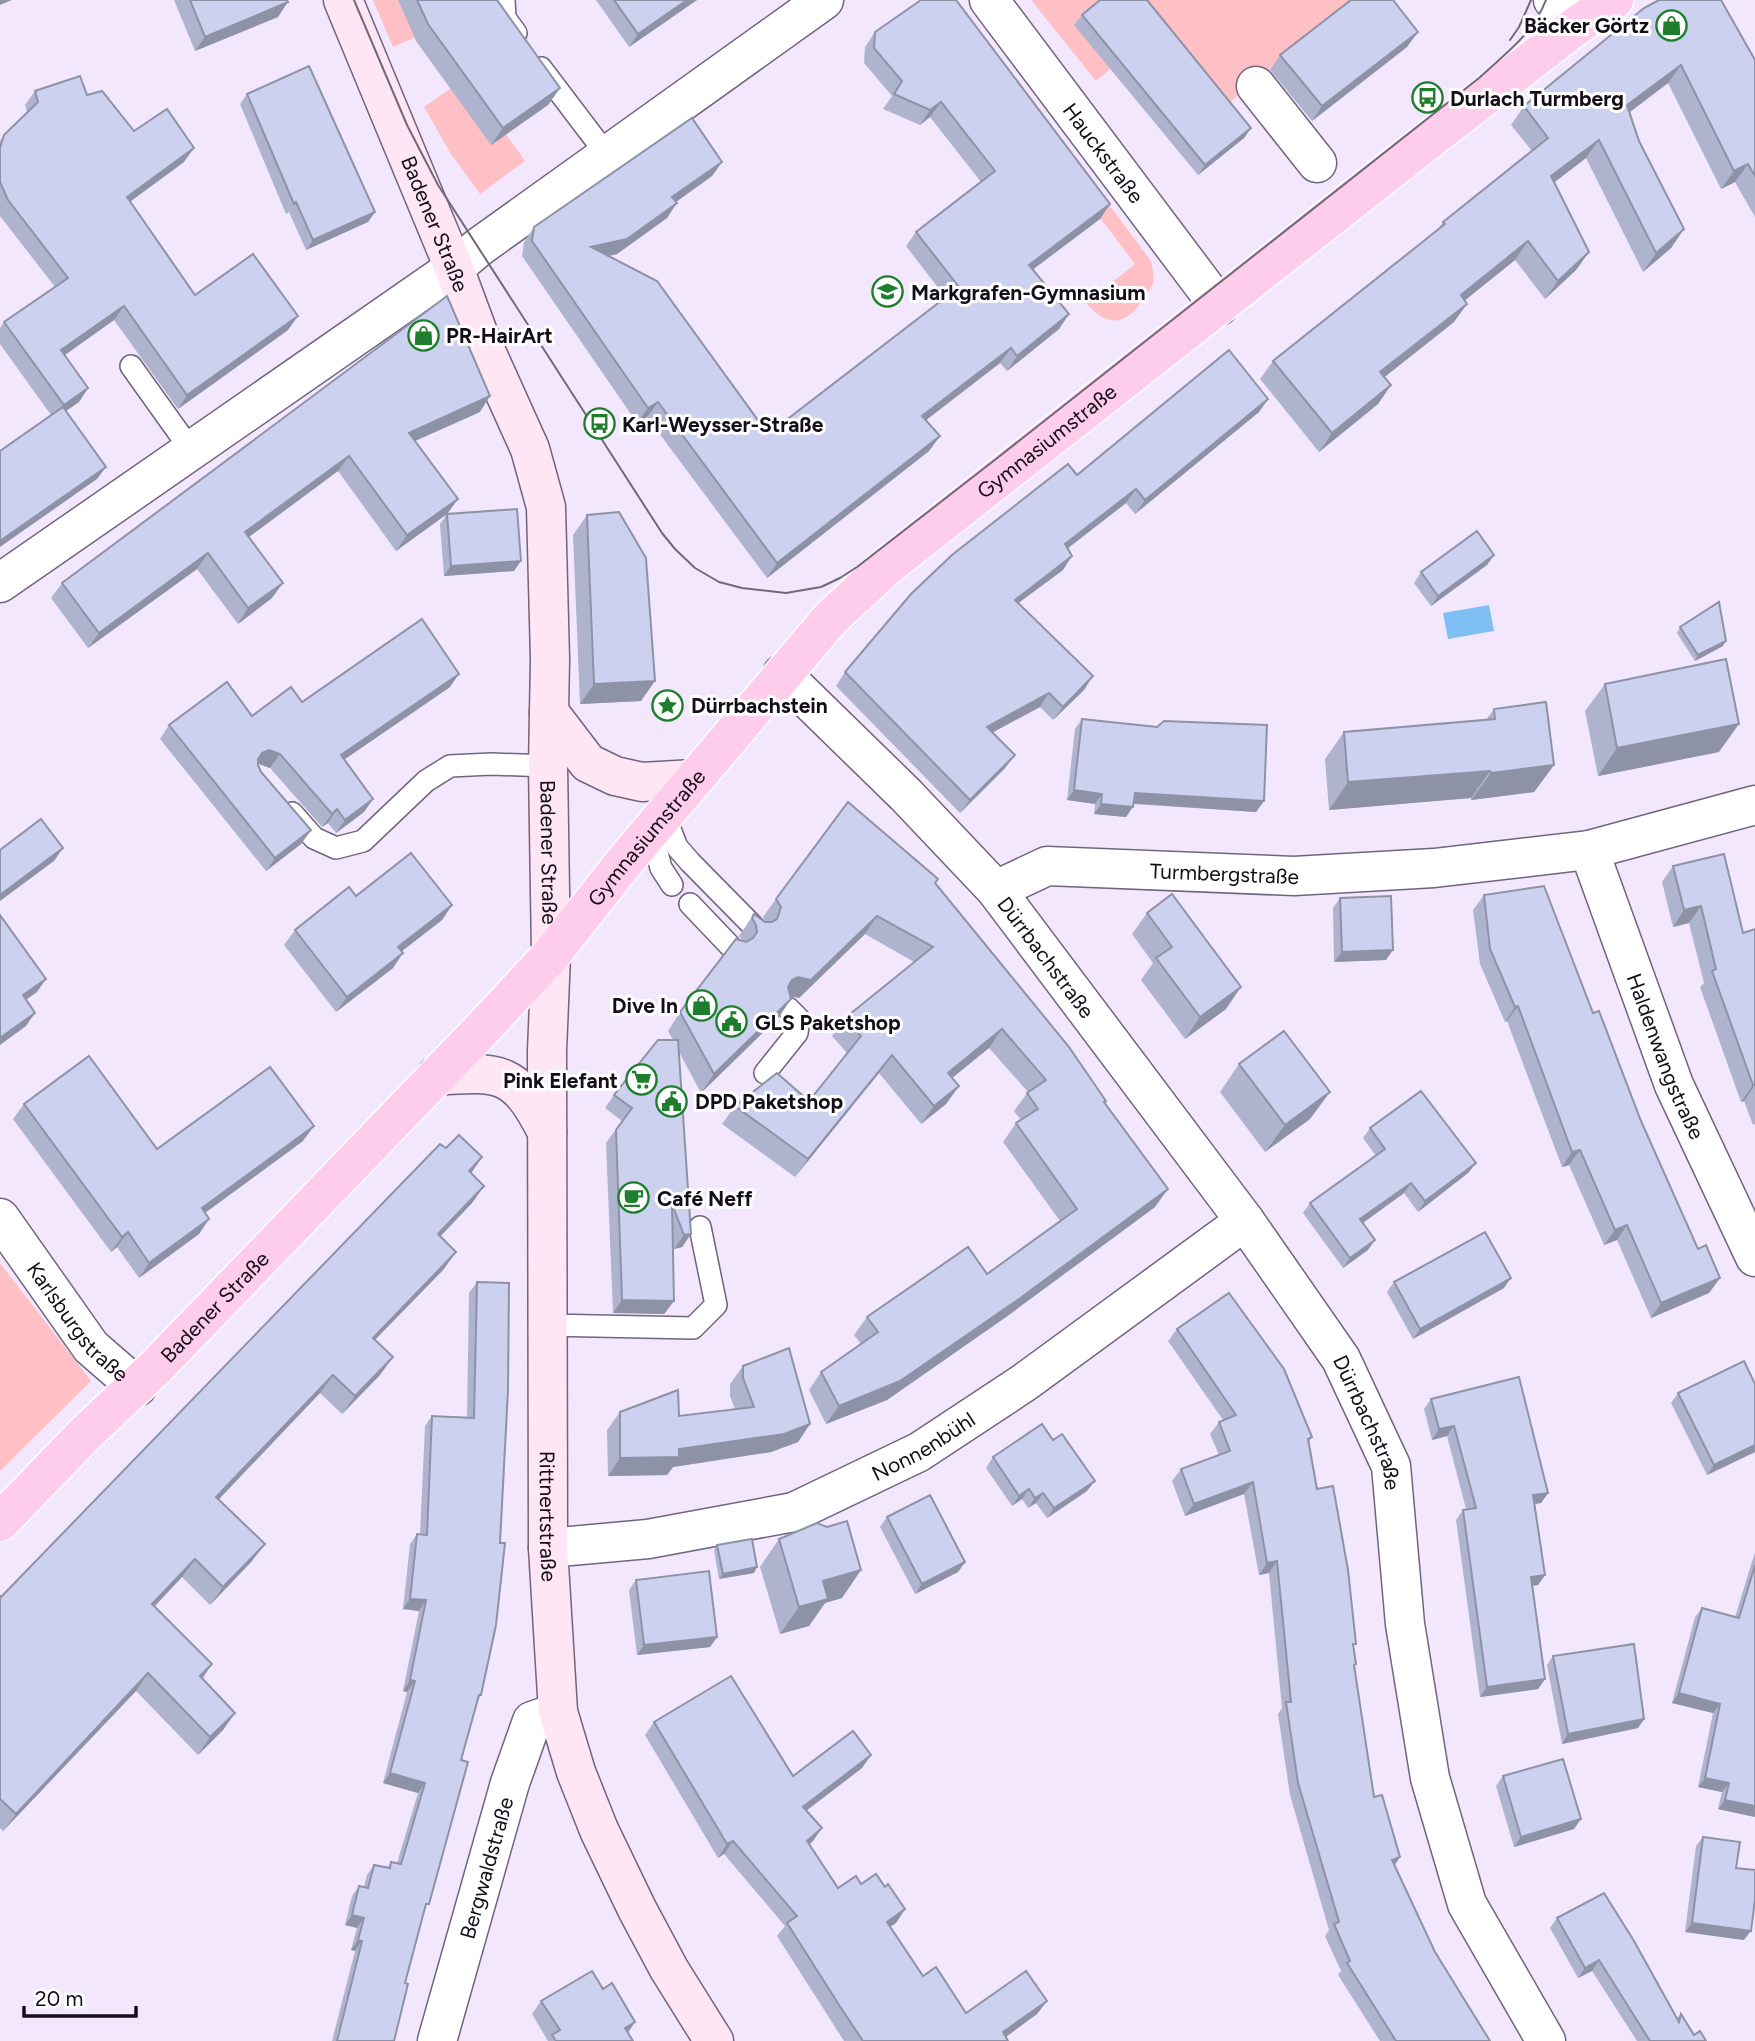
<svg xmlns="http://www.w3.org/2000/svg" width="1755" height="2041" font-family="Figtree,sans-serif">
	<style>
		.green { fill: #fec0c4 }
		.water { fill: #7fbff3 }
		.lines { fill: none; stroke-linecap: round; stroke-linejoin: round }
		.lane-casing { stroke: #71647d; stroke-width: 24 }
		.street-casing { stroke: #71647d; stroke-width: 41 }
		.secondary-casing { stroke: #71647d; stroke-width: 41 }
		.primary-casing { stroke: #fff; stroke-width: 41 }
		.lane { stroke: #fff; stroke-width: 21 }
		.street { stroke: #fff; stroke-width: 38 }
		.secondary { stroke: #fee6f5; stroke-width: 38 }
		.primary { stroke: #fecdec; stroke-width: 38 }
		.tram { stroke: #716978; stroke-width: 2 }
		.wall { fill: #afb4ce }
		.shaded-wall { fill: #8e92a7 }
		.building { fill: #cbd1ef; stroke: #8e92a7; stroke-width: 2 }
		.labels { text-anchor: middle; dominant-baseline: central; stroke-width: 6; stroke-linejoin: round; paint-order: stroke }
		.poi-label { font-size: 21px; font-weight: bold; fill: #130e18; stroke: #fff; text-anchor: start }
		.street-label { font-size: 21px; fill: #130e18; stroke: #fff }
	</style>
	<rect width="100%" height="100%" fill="#f3e7fe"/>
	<g class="green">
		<polygon points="373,0 398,0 421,35 393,47"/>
		<path d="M 935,0 L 957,0 L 1151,261 C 1152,268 1155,278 1153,284 C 1151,289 1147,294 1144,298 C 1127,326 1107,328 1086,303 L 1135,264 Z"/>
		<polygon points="1031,0 1105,0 1110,69 1096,81"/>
		<polygon points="1132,0 1360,0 1221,109"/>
		<polygon points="451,88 506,134 525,161 480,194 451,154 424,107"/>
		<polygon points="0,1263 91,1381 0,1471"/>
	</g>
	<polygon class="water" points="1489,605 1494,631 1448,639 1443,613"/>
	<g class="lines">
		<defs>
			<g id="lane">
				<polyline points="504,0 505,18 516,33"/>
				<polyline points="541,68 607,155"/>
				<polyline points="131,366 191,450"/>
				<polyline points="292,813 314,838 336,848 363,841 426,781 450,766 491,764 548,766"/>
				<polyline points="664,814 677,847 690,862 755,928"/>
				<polyline points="651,830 661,868 672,885"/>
				<polyline points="690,904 731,947"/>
				<polyline points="765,1073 797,1033 799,1019 788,1008"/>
				<polyline points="547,1325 693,1328 716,1305 700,1227"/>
			</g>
			<g id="street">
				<path id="s1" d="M 989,0 L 1219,306"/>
				<polyline points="1553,0 1576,26"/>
				<polyline points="1256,86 1317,163"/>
				<polyline points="0,583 454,268 479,247 824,0"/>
				<path id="s2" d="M 782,674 L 906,795 L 996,890 L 1245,1221 L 1341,1359 L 1391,1466 L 1405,1624 L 1430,1778 L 1467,1904 L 1546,2041"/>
				<path id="s3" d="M 1589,850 L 1674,1085 L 1755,1257"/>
				<path id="s4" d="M 996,890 L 1047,866 L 1294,876 L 1434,868 L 1589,850 L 1755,805"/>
				<path id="s5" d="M 0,1218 L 91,1347 L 137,1387"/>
				<path id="s6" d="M 548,1548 L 648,1539 L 794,1512 L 919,1452 L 1025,1382 L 1245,1221"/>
				<path id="s7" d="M 437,2041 L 510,1783 L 532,1721 L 558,1712"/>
			</g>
			<g id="secondary">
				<path id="s8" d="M 343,0 L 454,268 L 480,338 L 530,449 L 546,507 L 550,659 L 548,766 L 551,955 L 547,1051 L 548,1548 L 558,1712 L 576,1772 L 599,1830 L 637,1909 L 669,1969 L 714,2041"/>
				<polyline points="549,712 588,763 615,776 642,782 694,779"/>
				<path d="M 436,1076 C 501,1071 516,1071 547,1132"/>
			</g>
			<g id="primary">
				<path id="s9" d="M 0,1522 L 86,1433 L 156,1367 L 484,1027 L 551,955 L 625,861 L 831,618 L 886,567 L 1444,128 L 1576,26 L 1614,0"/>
			</g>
		</defs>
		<use href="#lane" class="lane-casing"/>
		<use href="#street" class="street-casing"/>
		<use href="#secondary" class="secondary-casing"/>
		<use href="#primary" class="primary-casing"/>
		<use href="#lane" class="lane"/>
		<use href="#street" class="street"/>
		<use href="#secondary" class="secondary"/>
		<use href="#primary" class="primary"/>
		<g class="tram">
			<path d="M 354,0 L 407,125 L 438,185 L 662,533 L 675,549 L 695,568 L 719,582 L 742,588 L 786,593 L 821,587 L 840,578 L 857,567 L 996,459 L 1479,78 C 1505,54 1533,34 1546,0"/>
			<polyline points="1510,40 1519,27 1531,0"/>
		</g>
	</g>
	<g class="wall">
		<polygon points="174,0 287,0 278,17 195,51"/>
		<polygon points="398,0 497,0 560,88 548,105 491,145 416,41"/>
		<polygon points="596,0 697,0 629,47"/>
		<polygon points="1644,8 1755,60 1755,217 1735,182 1721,189 1668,83 1630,112 1639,141 1684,229 1671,248 1643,272 1586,158 1554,182 1589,252 1576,270 1545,299 1515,260 1465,300 1454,322 1384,377 1391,385 1378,404 1319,452 1260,379 1273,361 1437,230 1443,222 1532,151 1511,125 1524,106"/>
		<polygon points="1082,15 1251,128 1244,138 1198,175 1074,25"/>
		<polygon points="875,32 1110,204 1100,219 1033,269 1069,314 1059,329 1007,371 1000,363 926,420 940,436 929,451 767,578 647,417 637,423 522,256 524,242 534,227 722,162 712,176 676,202 667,218 617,254 609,256 768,434 946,298 906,246 916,232 981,182 930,117 920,125 883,109 892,96 864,63 865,47"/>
		<polygon points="1407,47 1312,121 1270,70 1280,55"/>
		<polygon points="35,91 87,95 134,131 184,162 130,202 195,295 288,330 178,409 114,320 65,355 88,388 79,402 66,411 97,479 0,344 0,328 4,322 55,287 0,216 0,141 4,135 27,112 25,105"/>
		<polygon points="247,94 375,212 368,222 306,250 289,212 286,214 240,104"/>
		<polygon points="447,296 480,412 415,441 458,499 447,514 396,551 338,471 249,537 272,598 238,624 197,569 88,648 51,598 62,583"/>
		<polygon points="1268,399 1259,412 1135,514 1126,503 1067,549 1063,570 1018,603 1084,690 1053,720 1040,707 992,732 1005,768 960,813 836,686 845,672 1077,475"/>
		<polygon points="447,514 514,571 444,576 440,524"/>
		<polygon points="587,515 641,701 580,704 573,535"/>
		<polygon points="1494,555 1487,565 1431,606 1414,583 1421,572"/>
		<polygon points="1680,627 1723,646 1695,661 1677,633"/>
		<polygon points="1605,684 1719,752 1598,776 1585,711"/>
		<polygon points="450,687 345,759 373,799 364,812 336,833 328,823 322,827 270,768 259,764 258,765 261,772 311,830 301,844 266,871 160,739 169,725 252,716 302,702"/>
		<polygon points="1494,709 1554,765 1534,792 1471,800 1471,798 1329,810 1325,759 1344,732 1486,720"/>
		<polygon points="1082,719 1264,801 1256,812 1133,804 1126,817 1094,814 1095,804 1067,800 1075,729"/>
		<polygon points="1673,866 1743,933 1755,929 1755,1124 1753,1125 1744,1101 1741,1102 1700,987 1704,983 1689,923 1673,927 1662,882"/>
		<polygon points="935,883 1104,1103 1155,1207 1006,1317 887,1400 826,1424 809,1390 821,1372 861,1344 854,1335 867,1317 987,1274 1060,1221 1003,1142 1016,1123 1021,1120 1014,1111 1028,1092 989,1048 952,1078 959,1086 946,1104 921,1124 879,1073 795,1177 722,1124 735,1106 809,1101 847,1053 832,1036 845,1018 914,962 865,934 799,998 791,996 779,1017 701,1093 679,1052 691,1234 682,1247 674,1249 673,1244 674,1301 664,1314 613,1313 606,1143 622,1121 605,1108 614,1095 673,1040 668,1031 680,1012 742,940 739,936 754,914 766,922 763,917 776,899"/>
		<polygon points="1484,895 1593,1013 1698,1249 1720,1278 1709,1293 1651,1318 1617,1240 1604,1245 1569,1165 1562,1167 1507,1021 1505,1022 1480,964 1473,910"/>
		<polygon points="356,896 452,905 442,920 402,951 393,968 336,1012 284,945 295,930"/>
		<polygon points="1340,898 1386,960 1334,962 1333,908"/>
		<polygon points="1147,913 1226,1009 1185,1039 1141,980 1153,963 1132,934"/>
		<polygon points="1239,1064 1310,1119 1265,1152 1220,1092"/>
		<polygon points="24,1104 157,1149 303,1141 205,1213 209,1219 199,1234 139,1278 117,1247 111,1252 13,1119"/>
		<polygon points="1370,1128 1476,1163 1468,1173 1418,1212 1404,1193 1363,1223 1368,1250 1343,1268 1303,1213 1310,1203 1376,1156 1363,1138"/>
		<polygon points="471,1173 484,1186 472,1203 440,1237 456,1252 443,1270 375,1340 380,1375 342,1414 320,1393 218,1499 252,1561 210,1605 182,1577 154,1606 202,1679 235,1713 223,1730 198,1755 136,1691 3,1831 0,1828 0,1596 1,1597"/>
		<polygon points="477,1282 481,1695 478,1700 461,1760 424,1912 405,1983 394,2041 332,2041 355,1951 351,1950 357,1928 345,1925 352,1896 359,1886 364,1887 367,1875 374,1865 387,1868 391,1862 397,1863 418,1793 383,1783 407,1692 403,1691 419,1611 403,1609 410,1544 417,1534 420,1534 425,1426 432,1416 467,1417 469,1293"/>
		<polygon points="1394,1282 1504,1288 1413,1339 1387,1292"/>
		<polygon points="1177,1329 1312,1437 1309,1442 1317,1489 1354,1647 1356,1664 1354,1667 1374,1797 1400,1857 1395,1865 1435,1952 1490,2041 1380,2041 1338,1975 1341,1971 1325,1936 1329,1930 1290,1795 1278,1714 1282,1708 1269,1573 1259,1575 1244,1494 1185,1516 1172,1481 1181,1469 1219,1455 1210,1434 1219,1422 1223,1420 1168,1341"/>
		<polygon points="743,1366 810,1424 798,1442 771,1452 673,1467 667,1475 608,1476 607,1430 620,1412 679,1416 735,1409 730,1396 730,1384"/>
		<polygon points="1755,1384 1755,1452 1707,1475 1671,1403 1678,1393"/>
		<polygon points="1431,1399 1548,1493 1541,1503 1535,1504 1545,1575 1538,1585 1533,1586 1545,1679 1538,1689 1480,1697 1456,1520 1463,1510 1466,1509 1447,1436 1432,1440 1424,1409"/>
		<polygon points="993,1457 1087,1491 1047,1518 1036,1503 1028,1508 1022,1499 1012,1506 986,1468"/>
		<polygon points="887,1517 965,1562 958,1572 915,1594 880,1527"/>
		<polygon points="779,1539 842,1598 825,1603 809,1626 780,1634 760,1567"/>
		<polygon points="717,1545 754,1573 719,1579 714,1550"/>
		<polygon points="1755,1552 1755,1817 1718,1809 1722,1792 1698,1787 1713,1713 1672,1703 1695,1617 1702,1608 1735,1617"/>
		<polygon points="636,1580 717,1637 710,1647 637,1655 629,1590"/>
		<polygon points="1553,1656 1644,1719 1638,1728 1562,1744 1547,1665"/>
		<polygon points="654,1722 793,1776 871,1755 862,1768 807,1810 813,1841 810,1844 838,1888 861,1884 885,1887 905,1909 896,1923 890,1927 923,1976 966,2013 1047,2001 1037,2014 1006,2037 1008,2041 844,2041 777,1936 785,1926 724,1854 718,1858 645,1735"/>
		<polygon points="1503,1776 1574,1829 1514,1847 1496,1786"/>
		<polygon points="1703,1837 1736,1868 1744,1940 1685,1932 1696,1846"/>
		<polygon points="1557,1918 1677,2018 1681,2014 1694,2035 1706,2041 1637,2041 1592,1971 1578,1978 1550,1928"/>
		<polygon points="603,1989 635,2022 628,2033 633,2041 548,2041 532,2014 541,2001"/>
	</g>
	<g class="shaded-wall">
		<polygon points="0,0 12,0 0,5"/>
		<polygon points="687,0 697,0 629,47 638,34"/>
		<polygon points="288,2 278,17 195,51 205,37"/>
		<polygon points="1418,32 1407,47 1312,121 1322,106"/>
		<polygon points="1681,65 1668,83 1614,124 1627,105"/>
		<polygon points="560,88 548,105 491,145 503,128"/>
		<polygon points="941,102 930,117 920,125 930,110"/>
		<polygon points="1251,128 1244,138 1198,175 1205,165"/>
		<polygon points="1599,140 1586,158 1538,195 1551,176"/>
		<polygon points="194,148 184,162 117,211 127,197"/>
		<polygon points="722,162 712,176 662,212 672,197"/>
		<polygon points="1748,164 1735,182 1721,189 1734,171"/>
		<polygon points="677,203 667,218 617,254 581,262 591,247"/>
		<polygon points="1110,204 1100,219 1019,280 1029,265"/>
		<polygon points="375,212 368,222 306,250 313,240"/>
		<polygon points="1684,229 1671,248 1643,272 1656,253"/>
		<polygon points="1528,241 1515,260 1448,314 1461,295"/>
		<polygon points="1589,252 1576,270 1545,299 1558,281"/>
		<polygon points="1467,304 1454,322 1367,391 1380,372"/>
		<polygon points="124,306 114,320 52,364 61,350"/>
		<polygon points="1069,314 1059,329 1007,371 1017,356"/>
		<polygon points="298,316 288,330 178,409 187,395"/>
		<polygon points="1011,348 1000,363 912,431 922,416"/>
		<polygon points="1391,385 1378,404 1319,452 1332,433"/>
		<polygon points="88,388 79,402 54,419 64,405"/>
		<polygon points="490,396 480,412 399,448 409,433"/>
		<polygon points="1268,399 1259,412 1135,514 1145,500"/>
		<polygon points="658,402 647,417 637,423 648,408"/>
		<polygon points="940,436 929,451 767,578 777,563"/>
		<polygon points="349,456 338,471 234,548 245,532"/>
		<polygon points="106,467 97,479 0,547 0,541"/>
		<polygon points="1136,489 1126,503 1055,558 1065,544"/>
		<polygon points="458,499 447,514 396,551 407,535"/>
		<polygon points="208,553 197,569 88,648 99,633"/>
		<polygon points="1494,555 1487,565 1431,606 1438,596"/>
		<polygon points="1072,556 1063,570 1005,613 1015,600"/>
		<polygon points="521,561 514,571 444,576 451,566"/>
		<polygon points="283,583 272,598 238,624 248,608"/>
		<polygon points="1726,641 1723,646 1695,661 1698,655"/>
		<polygon points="459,674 450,687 332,768 341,755"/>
		<polygon points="1093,676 1084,690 1053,720 1063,707"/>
		<polygon points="655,681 641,701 580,704 594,684"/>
		<polygon points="1049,693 1040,707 977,741 987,727"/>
		<polygon points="1739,724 1719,752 1598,776 1617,748"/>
		<polygon points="269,750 280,754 270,768 259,764 253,767 262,753"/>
		<polygon points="1015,755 1005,768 960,813 970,800"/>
		<polygon points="1554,765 1534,792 1471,800 1491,773"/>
		<polygon points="1490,771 1471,798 1329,810 1348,782"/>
		<polygon points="1074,790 1102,794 1095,804 1067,800"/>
		<polygon points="1135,793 1264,801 1256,812 1127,803"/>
		<polygon points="373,799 364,812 336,833 345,820"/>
		<polygon points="1101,804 1133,807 1126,817 1094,814"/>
		<polygon points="337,809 328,823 322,827 332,814"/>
		<polygon points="311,830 301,844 266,871 275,858"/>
		<polygon points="63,848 54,861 0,901 0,895"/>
		<polygon points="452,905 442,920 388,962 398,947"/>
		<polygon points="1701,906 1689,923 1673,927 1684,910"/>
		<polygon points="877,916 865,934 799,998 785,995 779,998 792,980"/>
		<polygon points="1393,950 1386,960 1334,962 1342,952"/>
		<polygon points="403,953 393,968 336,1012 347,997"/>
		<polygon points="46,979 37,992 13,1009 23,995"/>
		<polygon points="1241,987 1226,1009 1185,1039 1200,1017"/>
		<polygon points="791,999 779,1017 701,1093 714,1074"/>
		<polygon points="1518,1006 1507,1021 1505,1022 1515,1007"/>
		<polygon points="35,1013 26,1026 0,1045 0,1038"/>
		<polygon points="1002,1029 989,1048 936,1091 948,1073"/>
		<polygon points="892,1055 879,1073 795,1177 808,1159"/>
		<polygon points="1753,1085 1755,1085 1744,1101 1741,1102"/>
		<polygon points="959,1086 946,1104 921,1124 934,1106"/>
		<polygon points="1330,1092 1310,1119 1265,1152 1285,1125"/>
		<polygon points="314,1126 303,1141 191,1223 202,1208"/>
		<polygon points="1580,1150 1569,1165 1562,1167 1572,1152"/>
		<polygon points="482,1157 470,1175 469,1171"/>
		<polygon points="1476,1163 1468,1173 1418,1212 1425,1201"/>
		<polygon points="1411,1183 1404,1193 1353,1230 1360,1219"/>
		<polygon points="484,1186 472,1203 425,1252 438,1234"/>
		<polygon points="1168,1189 1155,1207 1006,1317 887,1400 826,1424 839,1406"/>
		<polygon points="209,1219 199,1234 139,1278 149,1263"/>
		<polygon points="1627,1225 1617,1240 1604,1245 1615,1230"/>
		<polygon points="128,1232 117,1247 111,1252 122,1237"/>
		<polygon points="691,1234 682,1247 674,1249 684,1235"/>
		<polygon points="1375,1240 1368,1250 1343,1268 1350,1258"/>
		<polygon points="456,1252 443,1270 360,1355 373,1338"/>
		<polygon points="1511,1278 1504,1288 1413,1339 1420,1329"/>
		<polygon points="1720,1278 1709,1293 1651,1318 1661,1303"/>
		<polygon points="622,1300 674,1301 664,1314 613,1313"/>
		<polygon points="393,1357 380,1375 342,1414 355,1396"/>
		<polygon points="333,1375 320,1393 204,1515 216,1497"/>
		<polygon points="810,1424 798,1442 771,1452 673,1467 667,1475 608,1476 620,1458 679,1449"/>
		<polygon points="1454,1426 1447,1436 1432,1440 1439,1429"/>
		<polygon points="1755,1445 1755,1452 1707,1475 1714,1465"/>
		<polygon points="1095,1481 1087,1491 1047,1518 1054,1508"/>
		<polygon points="1253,1482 1244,1494 1185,1516 1194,1504"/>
		<polygon points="1029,1489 1022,1499 1012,1506 1019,1496"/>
		<polygon points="1043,1493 1036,1503 1028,1508 1035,1498"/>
		<polygon points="1548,1493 1541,1503 1526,1505 1533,1495"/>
		<polygon points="265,1544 252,1561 210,1605 223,1587"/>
		<polygon points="195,1559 182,1577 140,1622 152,1604"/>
		<polygon points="1277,1561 1269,1573 1259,1575 1267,1563"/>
		<polygon points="965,1562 958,1572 915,1594 922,1584"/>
		<polygon points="757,1567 754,1573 719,1579 723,1574"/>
		<polygon points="861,1570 842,1598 825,1603 809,1626 780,1634 799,1607 823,1581"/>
		<polygon points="1545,1575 1538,1585 1524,1587 1531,1577"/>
		<polygon points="410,1599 426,1600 419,1611 403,1609"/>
		<polygon points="717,1637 710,1647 637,1655 644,1645"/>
		<polygon points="212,1664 200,1682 200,1676"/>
		<polygon points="148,1673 136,1691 3,1831 16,1814"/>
		<polygon points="1545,1679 1538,1689 1480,1697 1487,1687"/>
		<polygon points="410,1680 415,1681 407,1692 403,1691"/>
		<polygon points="1679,1693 1720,1704 1713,1713 1672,1703"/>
		<polygon points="235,1713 223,1730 198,1755 210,1737"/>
		<polygon points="1644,1719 1638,1728 1562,1744 1568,1734"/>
		<polygon points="871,1755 862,1768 794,1820 803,1807"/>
		<polygon points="390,1773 425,1783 418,1793 383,1783"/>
		<polygon points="1705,1778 1729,1783 1722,1792 1698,1787"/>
		<polygon points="1725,1800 1755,1806 1755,1817 1718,1809"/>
		<polygon points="1581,1819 1574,1829 1514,1847 1521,1837"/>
		<polygon points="822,1828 813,1841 798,1854 807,1841"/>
		<polygon points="733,1841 724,1854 718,1858 727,1844"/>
		<polygon points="1400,1857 1392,1869 1392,1860"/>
		<polygon points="905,1909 896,1923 877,1935 887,1922"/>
		<polygon points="352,1915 364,1918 357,1928 345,1925"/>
		<polygon points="1692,1923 1751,1931 1744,1940 1685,1932"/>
		<polygon points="358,1940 362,1941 355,1951 351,1950"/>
		<polygon points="1599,1960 1592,1971 1578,1978 1585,1968"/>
		<polygon points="1047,2001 1037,2014 1000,2041 1003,2032"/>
		<polygon points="635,2022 626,2035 625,2028"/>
	</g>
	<g class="building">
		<polygon points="190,0 287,0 288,2 205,37"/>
		<polygon points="417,0 497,0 560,88 503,128 428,24"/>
		<polygon points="614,0 687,0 638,34"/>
		<polygon points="921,0 956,0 1110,204 1029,265 1069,314 1017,356 1011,348 922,416 940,436 777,563 658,402 648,408 532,241 534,227 692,118 722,162 672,197 677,203 627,239 591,247 657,281 768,434 959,287 916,232 995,171 941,102 930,110 894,94 902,81 874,48 875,32"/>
		<polygon points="1100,0 1147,0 1251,128 1205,165 1082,15"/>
		<polygon points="1351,0 1393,0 1418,32 1322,106 1280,55"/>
		<polygon points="1659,0 1721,0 1755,60 1755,176 1748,164 1734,171 1681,65 1627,105 1639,141 1684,229 1656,253 1599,140 1551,176 1589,252 1558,281 1528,241 1461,295 1467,304 1380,372 1391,385 1332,433 1273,361 1445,224 1443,222 1548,138 1524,106 1644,8"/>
		<polygon points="309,66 375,212 313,240 296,202 294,204 247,94"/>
		<polygon points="80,76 87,95 102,91 134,131 167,109 194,148 127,197 195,295 253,254 298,316 187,395 124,306 61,350 88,388 64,405 4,322 68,278 8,200 0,182 0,148 4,135 38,102 35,91"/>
		<polygon points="447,296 490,396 409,433 458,499 407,535 349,456 245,532 283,583 248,608 208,553 99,633 62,583"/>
		<polygon points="1229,350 1268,399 1145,500 1136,489 1065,544 1072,556 1015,600 1093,676 1063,707 1049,693 987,727 1015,755 970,800 845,672 911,594 952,555 1068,464 1077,475"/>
		<polygon points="63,407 106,467 0,541 0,451"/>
		<polygon points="517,509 521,561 451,566 447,514"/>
		<polygon points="619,512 646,558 655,681 594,684 587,515"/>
		<polygon points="1477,531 1494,555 1438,596 1421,572"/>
		<polygon points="1719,602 1726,641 1698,655 1680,627"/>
		<polygon points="422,619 459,674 341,755 373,799 345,820 337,809 332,814 280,754 269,750 262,753 258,759 258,765 261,772 311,830 275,858 169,725 227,682 252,716 291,687 302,702"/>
		<polygon points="1726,659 1739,724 1617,748 1605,684"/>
		<polygon points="1546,702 1554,765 1491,773 1490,771 1348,782 1344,732 1495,719 1494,709"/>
		<polygon points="1082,719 1157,727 1164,721 1267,725 1264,801 1135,793 1133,807 1101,804 1102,794 1074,790"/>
		<polygon points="848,802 938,879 935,883 1069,1047 1106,1101 1104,1102 1168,1189 1019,1299 900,1381 839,1406 821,1372 878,1332 867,1317 968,1247 987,1274 1077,1209 1016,1123 1038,1109 1027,1093 1046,1080 1002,1029 948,1073 959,1086 934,1106 892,1055 808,1159 735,1106 777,1073 809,1101 861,1036 845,1018 933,947 877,916 811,980 798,977 792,980 788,987 791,999 714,1074 680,1012 736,939 746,942 753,938 757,932 756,925 752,918 754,914 765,922 772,922 777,919 781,907 776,899"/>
		<polygon points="41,819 63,848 0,895 0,850"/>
		<polygon points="411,853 452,905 398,947 403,953 347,997 295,930 349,887 356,896"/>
		<polygon points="1724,854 1743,933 1755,929 1755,1085 1753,1085 1712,971 1716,969 1701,906 1684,910 1673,866"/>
		<polygon points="1544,886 1593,1013 1599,1011 1641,1121 1698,1249 1706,1245 1720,1278 1661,1303 1627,1225 1615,1230 1580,1150 1572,1152 1518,1006 1515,1007 1490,949 1484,895"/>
		<polygon points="1172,894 1241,987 1200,1017 1156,958 1172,947 1147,913"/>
		<polygon points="1391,896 1393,950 1342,952 1340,898"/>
		<polygon points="0,915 46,979 23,995 35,1013 0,1038"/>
		<polygon points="1284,1031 1330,1092 1285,1125 1239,1064"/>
		<polygon points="658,1040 678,1040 691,1234 684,1235 672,1204 674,1301 622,1300 616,1130 632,1108 614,1095"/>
		<polygon points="89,1056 157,1149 270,1067 314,1126 202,1208 209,1219 149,1263 128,1232 122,1237 24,1104"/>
		<polygon points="1421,1091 1476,1163 1425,1201 1411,1183 1360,1219 1375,1240 1350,1258 1310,1203 1385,1149 1370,1128"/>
		<polygon points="459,1135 482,1157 469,1171 484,1186 438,1234 456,1252 373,1338 393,1357 355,1396 333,1375 216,1497 265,1544 223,1587 195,1559 152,1604 212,1664 200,1676 235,1713 210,1737 148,1673 16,1814 0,1799 0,1596 1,1597 440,1144 446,1148"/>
		<polygon points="1485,1232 1511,1278 1420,1329 1394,1282"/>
		<polygon points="477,1282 509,1283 508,1390 500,1543 505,1543 496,1625 481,1695 479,1695 461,1760 468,1762 429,1904 426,1904 405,1983 408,1984 394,2041 337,2041 362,1941 358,1940 364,1918 352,1915 359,1886 368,1888 374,1865 390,1868 391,1862 401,1864 425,1783 390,1773 415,1681 410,1680 426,1600 410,1599 417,1534 427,1535 432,1416 474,1418"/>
		<polygon points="1229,1293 1284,1369 1312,1437 1308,1439 1317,1489 1333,1486 1348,1570 1356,1644 1353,1644 1356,1664 1354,1665 1374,1797 1382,1795 1400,1857 1392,1860 1435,1952 1490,2041 1396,2041 1347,1963 1350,1961 1334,1924 1339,1922 1298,1783 1286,1702 1291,1702 1277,1561 1267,1563 1253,1482 1194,1504 1181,1469 1230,1451 1219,1422 1236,1415 1177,1329"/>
		<polygon points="789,1348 810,1424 784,1434 679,1449 679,1457 620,1458 620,1412 678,1390 679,1416 754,1407 743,1378 743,1366"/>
		<polygon points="1744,1361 1755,1384 1755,1445 1714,1465 1678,1393"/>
		<polygon points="1519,1377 1548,1493 1533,1495 1545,1575 1531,1577 1545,1679 1487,1687 1463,1510 1476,1508 1454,1426 1439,1429 1431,1399"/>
		<polygon points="1042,1424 1053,1440 1062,1434 1095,1481 1054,1508 1043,1493 1035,1498 1029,1489 1019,1496 993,1457"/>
		<polygon points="930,1495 965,1562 922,1584 887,1517"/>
		<polygon points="847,1521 861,1570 823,1581 828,1599 799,1607 779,1539 817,1523 827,1527"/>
		<polygon points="752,1539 757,1567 723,1574 717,1545"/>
		<polygon points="1755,1565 1755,1806 1725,1800 1729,1783 1705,1778 1720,1704 1679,1693 1702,1608 1739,1618"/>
		<polygon points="709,1571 717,1637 644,1645 636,1580"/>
		<polygon points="1634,1644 1644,1719 1568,1734 1553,1656"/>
		<polygon points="731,1676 793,1776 853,1731 871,1755 803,1807 822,1828 807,1841 838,1888 856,1876 861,1884 876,1874 885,1887 888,1884 905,1909 887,1922 923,1976 936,1967 966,2013 1026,1971 1047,2001 1003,2032 1008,2041 863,2041 841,2008 787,1923 797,1916 733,1841 727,1844 654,1722"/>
		<polygon points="1563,1759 1581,1819 1521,1837 1503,1776"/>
		<polygon points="1703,1837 1740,1842 1736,1868 1755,1870 1755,1899 1751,1931 1692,1923"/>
		<polygon points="1604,1893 1634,1941 1679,2022 1681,2014 1694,2035 1700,2031 1706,2041 1650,2041 1599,1960 1585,1968 1557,1918"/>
		<polygon points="592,1971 603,1989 612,1983 635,2022 625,2028 633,2041 556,2041 552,2035 560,2030 541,2001"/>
	</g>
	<defs>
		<symbol id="shop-ring" viewBox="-11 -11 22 22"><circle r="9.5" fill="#fff" stroke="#1f7d2e" stroke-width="1.5"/><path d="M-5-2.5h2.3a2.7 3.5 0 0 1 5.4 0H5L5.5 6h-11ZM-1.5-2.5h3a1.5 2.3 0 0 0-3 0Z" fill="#1f7d2e"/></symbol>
		<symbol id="bus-ring" viewBox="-11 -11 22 22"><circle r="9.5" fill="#fff" stroke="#1f7d2e" stroke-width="1.5"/><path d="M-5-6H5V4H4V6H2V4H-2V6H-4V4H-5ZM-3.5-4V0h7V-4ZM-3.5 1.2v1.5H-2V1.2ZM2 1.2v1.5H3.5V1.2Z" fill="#1f7d2e"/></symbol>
		<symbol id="school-ring" viewBox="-11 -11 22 22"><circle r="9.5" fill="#fff" stroke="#1f7d2e" stroke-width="1.5"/><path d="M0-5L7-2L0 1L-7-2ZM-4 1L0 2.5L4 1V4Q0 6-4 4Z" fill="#1f7d2e"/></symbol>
		<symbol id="sight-ring" viewBox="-11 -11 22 22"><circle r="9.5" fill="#fff" stroke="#1f7d2e" stroke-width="1.5"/><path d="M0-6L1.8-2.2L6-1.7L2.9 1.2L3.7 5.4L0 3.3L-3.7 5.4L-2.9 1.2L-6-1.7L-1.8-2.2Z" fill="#1f7d2e"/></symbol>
		<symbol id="civic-ring" viewBox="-11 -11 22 22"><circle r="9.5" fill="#fff" stroke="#1f7d2e" stroke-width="1.5"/><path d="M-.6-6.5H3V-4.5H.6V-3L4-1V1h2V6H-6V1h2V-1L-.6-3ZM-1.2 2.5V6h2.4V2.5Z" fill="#1f7d2e"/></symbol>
		<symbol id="supermarket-ring" viewBox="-11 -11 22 22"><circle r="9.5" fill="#fff" stroke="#1f7d2e" stroke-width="1.5"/><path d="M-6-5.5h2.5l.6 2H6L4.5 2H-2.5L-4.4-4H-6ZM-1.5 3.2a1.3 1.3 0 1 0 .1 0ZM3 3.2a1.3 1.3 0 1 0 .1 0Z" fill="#1f7d2e"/></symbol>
		<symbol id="cafe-ring" viewBox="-11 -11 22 22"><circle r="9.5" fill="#fff" stroke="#1f7d2e" stroke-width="1.5"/><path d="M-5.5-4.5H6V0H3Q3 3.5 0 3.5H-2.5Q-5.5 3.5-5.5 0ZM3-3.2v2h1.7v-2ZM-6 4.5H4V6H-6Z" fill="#1f7d2e"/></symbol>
	</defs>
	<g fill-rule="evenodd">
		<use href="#shop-ring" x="1654" y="8" width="35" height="35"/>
		<use href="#bus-ring" x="1410" y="80" width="35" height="35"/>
		<use href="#school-ring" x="870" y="274" width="35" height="35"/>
		<use href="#shop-ring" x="406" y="318" width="35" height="35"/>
		<use href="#bus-ring" x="582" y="406" width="35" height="35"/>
		<use href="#sight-ring" x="650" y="688" width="35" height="35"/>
		<use href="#shop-ring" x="684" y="988" width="35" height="35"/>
		<use href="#civic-ring" x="714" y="1004" width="35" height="35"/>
		<use href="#supermarket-ring" x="624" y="1062" width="35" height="35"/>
		<use href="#civic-ring" x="654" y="1084" width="35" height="35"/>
		<use href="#cafe-ring" x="616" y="1180" width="35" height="35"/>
	</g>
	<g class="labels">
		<g class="poi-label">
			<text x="1649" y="25" text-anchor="end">Bäcker Görtz</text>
			<text x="1450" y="98">Durlach Turmberg</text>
			<text x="911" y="292">Markgrafen-Gymnasium</text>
			<text x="446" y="335">PR-HairArt</text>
			<text x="622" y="424">Karl-Weysser-Straße</text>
			<text x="691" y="705">Dürrbachstein</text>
			<text x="678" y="1005" text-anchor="end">Dive In</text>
			<text x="755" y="1022">GLS Paketshop</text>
			<text x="618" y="1080" text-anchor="end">Pink Elefant</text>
			<text x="695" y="1101">DPD Paketshop</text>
			<text x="657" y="1198">Café Neff</text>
		</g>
		<g class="street-label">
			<text stroke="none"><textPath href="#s1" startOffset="191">Hauckstraße</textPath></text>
			<text stroke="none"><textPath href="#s8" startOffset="242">Badener Straße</textPath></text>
			<text stroke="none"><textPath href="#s9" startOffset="1508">Gymnasiumstraße</textPath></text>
			<text stroke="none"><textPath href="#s9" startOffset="942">Gymnasiumstraße</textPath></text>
			<text stroke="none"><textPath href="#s8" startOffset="892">Badener Straße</textPath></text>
			<text stroke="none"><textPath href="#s4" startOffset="234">Turmbergstraße</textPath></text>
			<text stroke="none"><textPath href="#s2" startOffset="388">Dürrbachstraße</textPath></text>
			<text stroke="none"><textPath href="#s3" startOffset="220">Haldenwangstraße</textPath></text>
			<text stroke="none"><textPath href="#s9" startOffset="304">Badener Straße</textPath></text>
			<text stroke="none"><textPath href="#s5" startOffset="130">Karlsburgstraße</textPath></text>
			<text stroke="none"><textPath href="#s2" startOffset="956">Dürrbachstraße</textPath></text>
			<text stroke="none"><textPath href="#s6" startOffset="394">Nonnenbühl</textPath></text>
			<text stroke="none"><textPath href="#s8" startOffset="1556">Rittnertstraße</textPath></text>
			<text stroke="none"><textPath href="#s7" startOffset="180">Bergwaldstraße</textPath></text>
		</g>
	</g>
	<path d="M24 2006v10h112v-10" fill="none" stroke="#130e18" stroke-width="3.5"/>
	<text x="35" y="2006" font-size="21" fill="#130e18" stroke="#ffffff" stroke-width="5" paint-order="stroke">20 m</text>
</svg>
